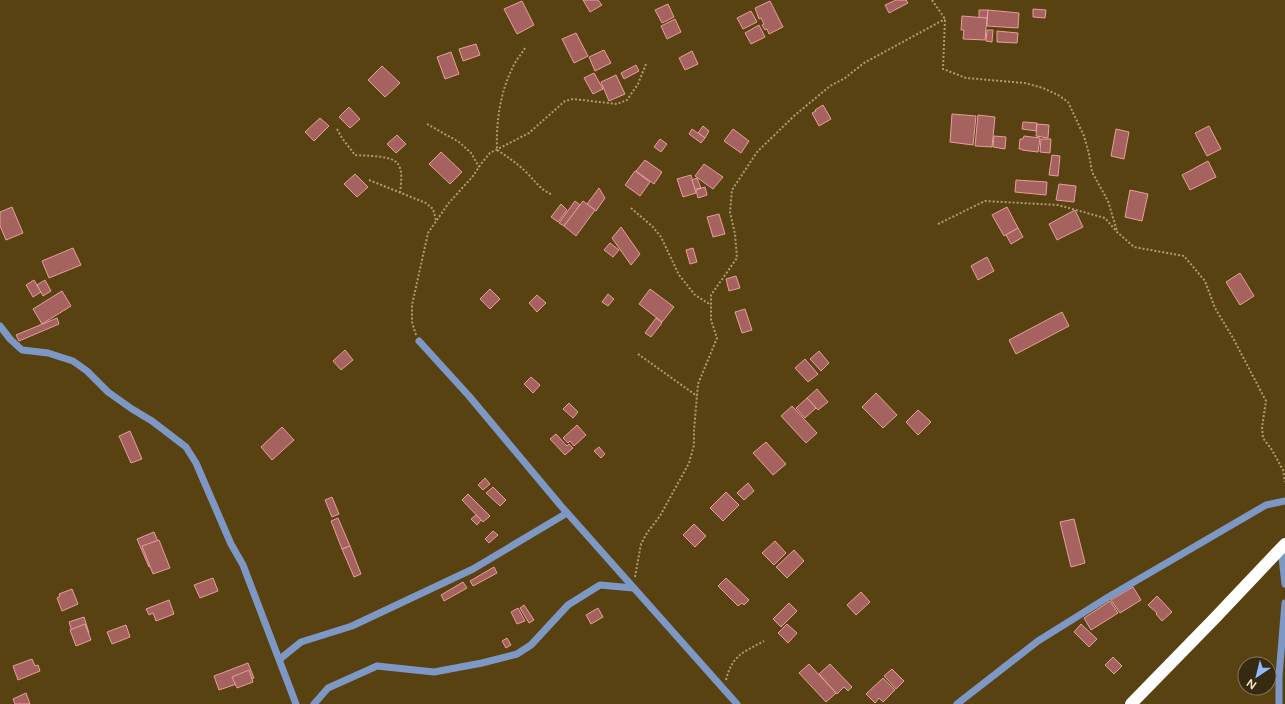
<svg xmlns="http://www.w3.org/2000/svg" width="1285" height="704" font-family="'Varela Round',sans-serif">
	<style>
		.building { fill: #a5625f; stroke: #e79f9b }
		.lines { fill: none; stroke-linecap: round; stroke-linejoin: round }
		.path { stroke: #ae9a74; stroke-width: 2; stroke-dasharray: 2 2; stroke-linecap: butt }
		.minor { stroke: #7e98c6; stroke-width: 7 }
		.highway { stroke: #fff; stroke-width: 12 }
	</style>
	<rect width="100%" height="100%" fill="#594212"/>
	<g class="building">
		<polygon points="583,0 598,0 602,5 590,12"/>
		<polygon points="896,0 906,0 908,3 889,13 885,5"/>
		<polygon points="522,1 534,25 517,34 504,9"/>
		<polygon points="770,1 783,27 769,34 767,29 765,30 762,25 764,24 761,18 759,19 755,8"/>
		<polygon points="668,4 674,17 662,23 655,10"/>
		<polygon points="1033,9 1046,10 1045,18 1033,17"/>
		<polygon points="979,10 988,10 987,18 979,18"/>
		<polygon points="988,10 1019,13 1018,28 987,26"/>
		<polygon points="751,11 757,22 743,29 737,18"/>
		<polygon points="962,16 987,18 985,40 963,39 964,30 961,30"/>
		<polygon points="675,19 681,32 667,39 661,26"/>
		<polygon points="759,25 765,37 751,44 745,33"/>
		<polygon points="987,30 993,30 992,42 986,41"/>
		<polygon points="997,31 1018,33 1017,43 997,42"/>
		<polygon points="576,33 588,56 574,63 562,39"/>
		<polygon points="476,44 480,55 463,61 459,49"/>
		<polygon points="604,50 611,63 595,71 589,57"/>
		<polygon points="692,51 698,64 685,70 679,58"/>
		<polygon points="451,52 459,74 445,79 437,57"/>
		<polygon points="636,65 639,71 624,79 621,73"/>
		<polygon points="382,66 400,83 385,97 368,80"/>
		<polygon points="594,73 603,89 593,94 584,78"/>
		<polygon points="616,75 625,94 609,101 601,82"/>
		<polygon points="823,105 831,119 819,126 812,113 816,111 815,110"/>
		<polygon points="349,107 360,119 350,128 339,117"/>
		<polygon points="952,114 976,116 973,145 950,142"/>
		<polygon points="978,115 995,117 992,147 975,146"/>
		<polygon points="320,118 329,126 314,141 305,132"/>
		<polygon points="1023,122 1037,123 1036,131 1022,129"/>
		<polygon points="1037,124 1049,125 1048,138 1036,136"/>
		<polygon points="703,126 709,131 705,138 698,133"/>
		<polygon points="1209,126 1221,149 1207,156 1195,133"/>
		<polygon points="692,129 705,138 701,143 689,134"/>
		<polygon points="733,129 749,141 741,153 724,141"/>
		<polygon points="1116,129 1129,132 1124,159 1111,156"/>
		<polygon points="397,135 406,144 396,153 387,144"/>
		<polygon points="994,136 1006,137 1005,149 993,147"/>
		<polygon points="1024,136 1040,138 1038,152 1022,150 1022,149 1019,149 1020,139 1023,139"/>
		<polygon points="660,139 667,144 661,152 654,147"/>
		<polygon points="1041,139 1051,139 1050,153 1040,152"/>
		<polygon points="441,152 462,172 450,184 429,164"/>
		<polygon points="1052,155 1060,156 1058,176 1049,175"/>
		<polygon points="645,160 662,172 654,184 636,171"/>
		<polygon points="1208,161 1216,177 1190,190 1182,175"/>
		<polygon points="704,164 723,177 713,189 695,176"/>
		<polygon points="635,171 650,182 640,196 625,185"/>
		<polygon points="355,174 368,187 357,197 344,184"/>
		<polygon points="691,175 696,193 683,197 677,179"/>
		<polygon points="697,178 701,188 695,189 692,180"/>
		<polygon points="1016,180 1047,182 1046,195 1015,192"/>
		<polygon points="1059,184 1076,186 1074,202 1056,200"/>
		<polygon points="705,187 707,195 698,198 696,190"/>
		<polygon points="599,188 605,198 596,211 587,204"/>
		<polygon points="1130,190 1148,194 1142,221 1125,217"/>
		<polygon points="575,201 580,205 564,226 559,223"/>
		<polygon points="583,201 595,210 576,236 564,226"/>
		<polygon points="561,204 567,210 558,222 551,217"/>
		<polygon points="12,207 23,233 6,240 0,226 0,212"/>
		<polygon points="1007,207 1018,228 1004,236 992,215"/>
		<polygon points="1075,210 1083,227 1057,240 1049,224"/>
		<polygon points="719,214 725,234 713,237 707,217"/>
		<polygon points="621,227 640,254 631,265 612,238"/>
		<polygon points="1018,228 1023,237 1011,244 1006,235"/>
		<polygon points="610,243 619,250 613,257 604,250"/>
		<polygon points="73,248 81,265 49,278 42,261"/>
		<polygon points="693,248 697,262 690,264 686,250"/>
		<polygon points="987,257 994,271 978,280 971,266"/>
		<polygon points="1240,273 1254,296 1240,305 1226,282"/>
		<polygon points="736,276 740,288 729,291 726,279"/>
		<polygon points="34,280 41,292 33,297 26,285"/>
		<polygon points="45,280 51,291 43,296 37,285"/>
		<polygon points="490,289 500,299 490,309 480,299"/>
		<polygon points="650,289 674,307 662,322 639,304"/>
		<polygon points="62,291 71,306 42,324 33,309"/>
		<polygon points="608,294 614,299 608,306 602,302"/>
		<polygon points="537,295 546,303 537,312 529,303"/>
		<polygon points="745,309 752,330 742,333 735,312"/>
		<polygon points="1062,312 1069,326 1016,354 1009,340"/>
		<polygon points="57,318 59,324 19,341 16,335"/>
		<polygon points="656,318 662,323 651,337 645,333"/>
		<polygon points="345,350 353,360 341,370 333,361"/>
		<polygon points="819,351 829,363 821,371 810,359"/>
		<polygon points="805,359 818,374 808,382 795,368"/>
		<polygon points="531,377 540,385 533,393 524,384"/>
		<polygon points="817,389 828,402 818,410 807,398"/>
		<polygon points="876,393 897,415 883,428 862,407"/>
		<polygon points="807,398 816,408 805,418 796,408"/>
		<polygon points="569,403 578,412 573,418 563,409"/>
		<polygon points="792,406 817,433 806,443 781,416"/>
		<polygon points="918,410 931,422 918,435 906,422"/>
		<polygon points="577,425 586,435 574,446 570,441 568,443 563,438"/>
		<polygon points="282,427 294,440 272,460 261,447"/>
		<polygon points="130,431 142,459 131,463 119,436"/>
		<polygon points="556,434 567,446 569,444 573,448 565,455 550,439"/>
		<polygon points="766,442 786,464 773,475 753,453"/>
		<polygon points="599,447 605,454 601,458 594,451"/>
		<polygon points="485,478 490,484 483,490 478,485"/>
		<polygon points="748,483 754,491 744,500 737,493"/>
		<polygon points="493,487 506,500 500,506 486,493"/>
		<polygon points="726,492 739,505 723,521 710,508"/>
		<polygon points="468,494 490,516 483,522 462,500"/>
		<polygon points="332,497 339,514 332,517 325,500"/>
		<polygon points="476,515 481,520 477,525 471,519"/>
		<polygon points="338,518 350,546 342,549 331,521"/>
		<polygon points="1074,519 1085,563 1071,567 1060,522"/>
		<polygon points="694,524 706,536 695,547 683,535"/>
		<polygon points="493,531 498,535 489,543 485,539"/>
		<polygon points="154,532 166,561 149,567 137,539"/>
		<polygon points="159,540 170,568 153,574 142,546"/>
		<polygon points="775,541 786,553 774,565 762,553"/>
		<polygon points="350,546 361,574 354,577 342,549"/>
		<polygon points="794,550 804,561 787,578 776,567"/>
		<polygon points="494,567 497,573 473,586 470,581"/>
		<polygon points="213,578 218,591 200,598 194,585"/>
		<polygon points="726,578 749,600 744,605 742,603 738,606 718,586"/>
		<polygon points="463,582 467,588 444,601 441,595"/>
		<polygon points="1133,587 1141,600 1120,613 1111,600"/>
		<polygon points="72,589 78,604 62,611 57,598 60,596 59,594"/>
		<polygon points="861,592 870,602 856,615 847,605"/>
		<polygon points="1157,596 1172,612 1162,621 1156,614 1157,613 1148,605"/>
		<polygon points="169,600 174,614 156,621 153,613 149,615 146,609"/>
		<polygon points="1110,601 1118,613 1091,630 1084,618"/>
		<polygon points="789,603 797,611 781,627 773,619"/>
		<polygon points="524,605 534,620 529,623 520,608"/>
		<polygon points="518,608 525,621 517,624 511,612"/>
		<polygon points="598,608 603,617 591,624 586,615"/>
		<polygon points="84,617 89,633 74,638 69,622"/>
		<polygon points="85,624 91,640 76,646 70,630"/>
		<polygon points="787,624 797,633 788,643 778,633"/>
		<polygon points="1081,624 1097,639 1089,647 1074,632"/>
		<polygon points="126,625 130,637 112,644 107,632"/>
		<polygon points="507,638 511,645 506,648 502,641"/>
		<polygon points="1113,657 1122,666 1114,674 1105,665"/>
		<polygon points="32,659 35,666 38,665 40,671 18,680 13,666"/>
		<polygon points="248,663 254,678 219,690 214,676"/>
		<polygon points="809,664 836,693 826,702 799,673"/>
		<polygon points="830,664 852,687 848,691 844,687 837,694 819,674"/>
		<polygon points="892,669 904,681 896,689 884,676"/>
		<polygon points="249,670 253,682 237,688 232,677"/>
		<polygon points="883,678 895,690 883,702 879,698 875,703 866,694"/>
		<polygon points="26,693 30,704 15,704 13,699"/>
	</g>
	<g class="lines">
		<g class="path">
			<polyline points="932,0 945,19 943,69 966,78 1025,83 1043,88 1058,95 1068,102 1084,136 1089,154 1092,172 1108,201 1117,231"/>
			<path d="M 525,48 C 521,55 515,61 512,69 C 500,93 496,123 497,150 C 508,157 518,164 527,173 C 535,181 541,190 551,194"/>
			<polyline points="427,124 459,142 471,153 479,167"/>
			<path d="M 337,129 L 342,138 L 355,155 C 365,156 393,155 398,164 C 403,171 401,184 400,193"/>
			<polyline points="369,180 426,203 433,209 436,220"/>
			<polyline points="631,208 653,227 661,237 679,275 695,295 711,305"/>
			<polyline points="938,224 985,201 1058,205 1105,218 1117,232 1134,247 1184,256 1205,281 1215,308 1233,338 1266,401 1262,427 1263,438 1272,450 1283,470 1285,482"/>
			<polyline points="416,335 412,322 412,305 428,233 448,204 473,176 481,164 490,153 529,133 565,101 573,99 617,104 627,100 638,84 646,64"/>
			<polyline points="638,354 697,396"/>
			<polyline points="635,577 641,544 647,533 660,516 689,463 694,445 694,430 698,384 717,338 711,320 711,295 737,258 735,234 730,212 732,190 757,152 794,116 830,86 845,78 864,63 945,19"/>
			<path d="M 726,680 C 732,655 744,652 764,641"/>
		</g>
		<g class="minor">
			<polyline points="0,326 10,339 22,350 48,353 73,361 87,371 108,392 132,409 152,421 186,447 196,463 231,544 243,565 296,704"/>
			<polyline points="419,341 469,396 561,506 737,704"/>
			<polyline points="1281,548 1285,584"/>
			<polyline points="280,659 301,642 352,626 473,569 567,513"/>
			<polyline points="314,704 328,688 377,666 434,672 482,663 517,654 531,645 568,605 600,585 633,588"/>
			<polyline points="957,704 1038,641 1110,596 1266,505 1285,501"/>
			<polyline points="1279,704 1279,676 1285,603"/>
		</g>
		<polyline class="highway" points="1131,704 1214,619 1285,544"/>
	</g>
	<g transform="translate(1257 676) rotate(215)"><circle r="19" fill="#372a11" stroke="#84765b"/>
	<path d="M0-3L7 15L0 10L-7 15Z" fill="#92b7fd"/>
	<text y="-6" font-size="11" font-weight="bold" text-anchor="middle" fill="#f8e7c9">N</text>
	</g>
</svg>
